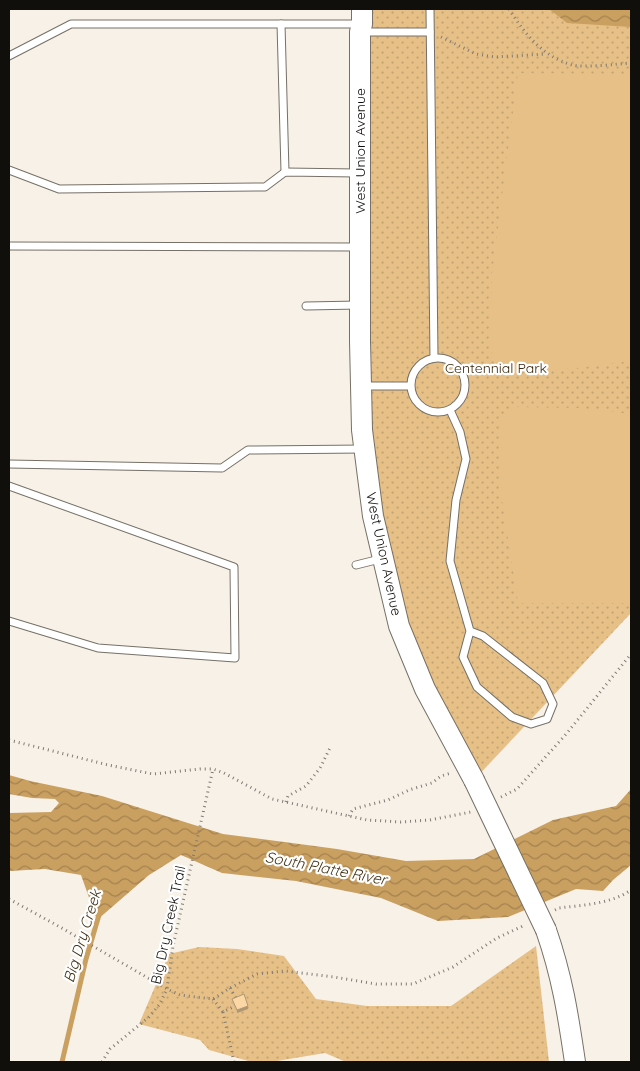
<svg xmlns="http://www.w3.org/2000/svg" width="640" height="1071" font-family="Quicksand,sans-serif">
	<style>
		.green { fill: url(#green-dots) }
		.pitch { fill: #e6c087 }
		.water { fill: url(#water-waves) }
		.lines { fill: none; stroke-linecap: round; stroke-linejoin: round }
		.stream { stroke: #caa061; stroke-width: 5 }
		.lane-casing { stroke: #767067; stroke-width: 9 }
		.secondary-casing { stroke: #767067; stroke-width: 22 }
		.path { stroke: #7f7a74; stroke-width: 3; stroke-dasharray: 1 4; stroke-linecap: butt }
		.lane { stroke: #fff; stroke-width: 7 }
		.secondary { stroke: #fff; stroke-width: 20 }
		.secondary-bridge-casing { stroke: #767067; stroke-width: 22; stroke-linecap: butt }
		.secondary-bridge { stroke: #fff; stroke-width: 20 }
		.wall { fill: #d7b98d }
		.shaded-wall { fill: #af9673 }
		.building { fill: #fad7a4; stroke: #af9673 }
		.labels { text-anchor: middle; dominant-baseline: central; stroke-width: 4.5; stroke-linejoin: round; paint-order: stroke }
		.street-label { font-size: 14px; fill: #110f0c; stroke: #fff }
		.park-label { font-size: 14px; fill: #3a280c; stroke: #fff }
		.water-label { font-size: 15px; font-style: italic; fill: #443216; stroke: #fff }
	</style>
	<defs>
		<pattern id="green-dots" width="8" height="8" patternUnits="userSpaceOnUse" patternTransform="scale(1.25)"><rect width="8" height="8" fill="#e6c087"/><path d="M2 2h.1M6 6h.1" fill="none" stroke="#c4a473" stroke-width="1.8" stroke-linecap="round"/></pattern>
		<pattern id="water-waves" width="16" height="10" patternUnits="userSpaceOnUse" patternTransform="scale(1.25)"><rect width="16" height="10" fill="#caa061"/><path d="M0 5q4-4 8 0t8 0" fill="none" stroke="#a3814e"/></pattern>
	</defs>
	<rect width="100%" height="100%" fill="#f8f1e7"/>
	<g class="green">
		<polygon points="362,9 631,9 631,613 474,780 425,689 364,449"/>
		<polygon points="536,946 549,1062 346,1062 325,1053 271,1062 252,1062 209,1050 200,1040 139,1024 169,954 199,947 237,949 284,956 316,999 367,1006 451,1006"/>
	</g>
	<g class="pitch">
		<polygon points="518,73 631,74 631,361 577,368 509,373 490,351 492,273"/>
		<polygon points="511,407 580,408 631,414 631,600 624,603 518,603 500,488 499,418"/>
	</g>
	<g class="water">
		<polygon points="549,9 631,9 631,27 567,23"/>
		<polygon points="9,775 30,781 102,796 223,834 337,849 406,861 474,859 553,820 616,806 631,789 631,865 613,880 603,891 576,889 508,917 438,921 381,898 296,881 222,873 181,855 149,875 97,920 81,875 45,869 9,871 9,813 51,812 59,803 55,799 32,798 9,794"/>
	</g>
	<g class="lines">
		<polyline class="stream" points="62,1062 86,959 99,915"/>
		<defs>
			<g id="lane">
				<polyline points="430,9 434,358"/>
				<polyline points="281,24 285,172"/>
				<polyline points="363,32 430,32"/>
				<polyline points="9,56 71,24 359,24"/>
				<polyline points="9,170 59,189 265,187 285,172 357,173"/>
				<polyline points="9,246 359,247"/>
				<polyline points="306,306 359,305"/>
				<circle cx="438" cy="385" r="27"/>
				<polyline points="364,386 410,386"/>
				<polyline points="450,410 460,432 466,459 456,500 450,561 470,631 463,657 477,687 512,717 531,724 547,719 553,704 543,683 483,636 470,631"/>
				<polyline points="9,464 222,468 248,450 364,449"/>
				<polyline points="9,486 234,567 235,658 98,648 9,621"/>
				<polyline points="356,565 380,559"/>
			</g>
			<g id="secondary">
				<polyline points="362,9 362,24 360,32 360,341 362,430 373,516 399,626 425,689 474,780"/>
				<path d="M 546,930 C 562,976 568,1014 575,1062"/>
			</g>
		</defs>
		<use href="#lane" class="lane-casing"/>
		<use href="#secondary" class="secondary-casing"/>
		<g class="path">
			<path d="M 509,9 C 525,34 542,56 572,65 C 583,68 618,64 631,63"/>
			<polyline points="441,37 476,54 495,57 546,54"/>
			<polyline points="9,740 108,765 153,774 200,769 213,769 224,773 272,799 367,820 401,822 430,820 471,812"/>
			<polyline points="501,797 517,789 567,733 631,654"/>
			<polyline points="286,802 288,796 306,786 320,768 330,748"/>
			<polyline points="349,816 353,809 388,800 409,790 432,783 441,776 451,773"/>
			<polyline points="9,899 60,927 167,989 180,995 213,999 230,988 257,974 285,971 334,977 376,984 413,984 453,967 497,938 525,925"/>
			<path d="M 555,910 L 559,908 C 583,905 611,904 631,890"/>
			<polyline points="230,988 237,1000"/>
			<polyline points="213,999 223,1012 237,1005"/>
			<polyline points="223,1012 234,1062"/>
			<polyline points="102,1062 110,1049 149,1017 159,1005 167,989 173,946 213,769"/>
		</g>
		<use href="#lane" class="lane"/>
		<use href="#secondary" class="secondary"/>
		<defs>
			<polyline id="secondary-bridge" points="474,780 546,930"/>
		</defs>
		<use href="#secondary-bridge" class="secondary-bridge-casing"/>
		<use href="#secondary-bridge" class="secondary-bridge"/>
	</g>
	<polygon class="wall" points="232,999 248,1009 237,1013 232,1002"/>
	<polygon class="shaded-wall" points="248,1006 248,1009 237,1013 237,1010"/>
	<polygon class="building" points="244,994 248,1006 237,1010 232,999"/>
	<g class="labels">
		<g class="street-label">
			<text transform="translate(360 151) rotate(-90)">West Union Avenue</text>
			<text transform="translate(384 554) rotate(78)">West Union Avenue</text>
			<text transform="translate(168 925) rotate(-78)">Big Dry Creek Trail</text>
		</g>
		<g class="park-label">
			<text x="496" y="368">Centennial Park</text>
		</g>
		<g class="water-label">
			<text transform="translate(326 868) rotate(11)">South Platte River</text>
			<text transform="translate(82 936) rotate(-73)">Big Dry Creek</text>
		</g>
	</g>
	<rect width="640" height="1071" fill="none" stroke="#110f0c" stroke-width="20"/>
</svg>
